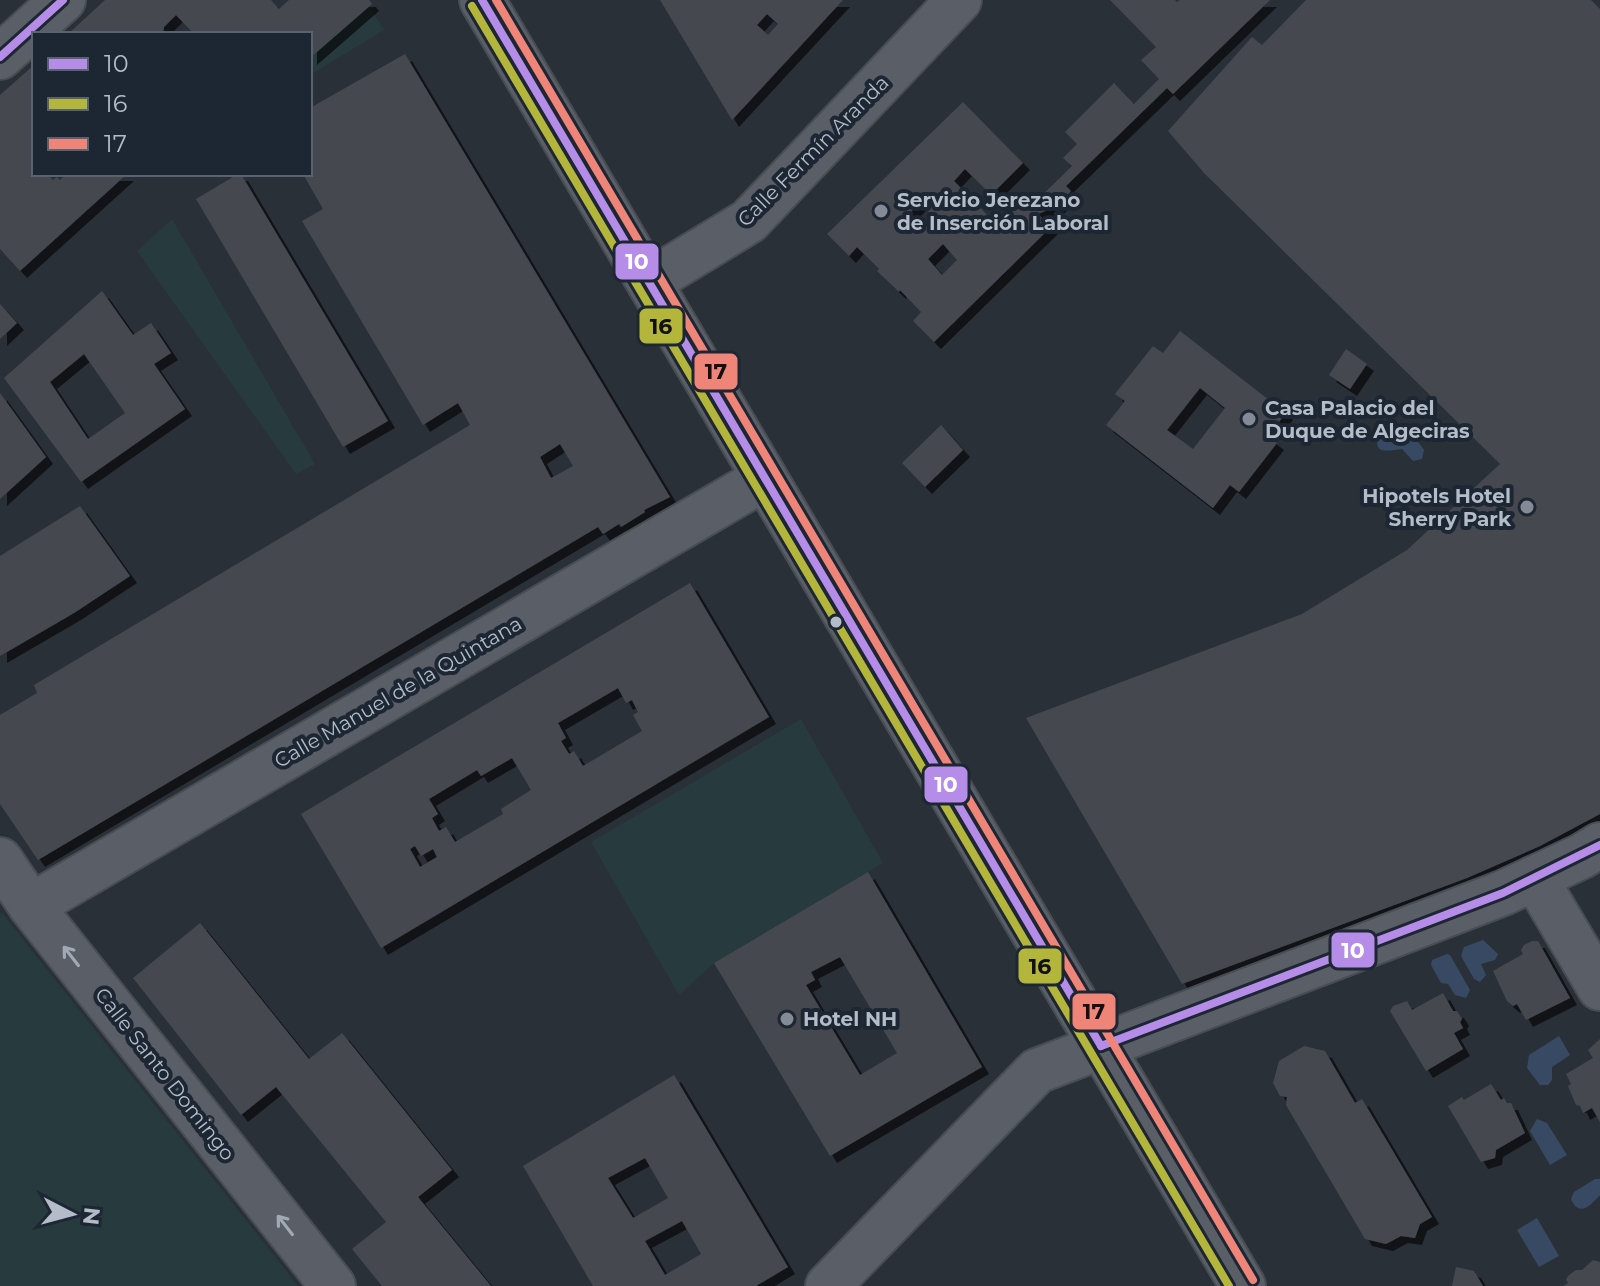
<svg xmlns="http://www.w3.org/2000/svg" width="1600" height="1286" font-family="Montserrat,sans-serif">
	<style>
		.green { fill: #273a3e }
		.water { fill: #384963 }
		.building { fill: #444950; fill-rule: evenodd; filter: url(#shadow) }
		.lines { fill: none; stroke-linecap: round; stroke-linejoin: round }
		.minor-casing { stroke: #484c53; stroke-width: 48 }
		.minor { stroke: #5a5e66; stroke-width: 44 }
		.bus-1-casing { stroke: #1d2633; stroke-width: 14 }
		.bus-2-casing { stroke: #1d2633; stroke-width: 14 }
		.bus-3-casing { stroke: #1d2633; stroke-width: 14 }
		.bus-1 { stroke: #b58de8; stroke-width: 8 }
		.bus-2 { stroke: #b4b63c; stroke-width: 8 }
		.bus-3 { stroke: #ef8579; stroke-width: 8 }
		.oneway { stroke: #a2a9b5 }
		.poi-dot { fill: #848b96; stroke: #1d2633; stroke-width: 3 }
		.bus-dot { fill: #b4bcc9; stroke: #1d2633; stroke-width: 3 }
		.labels { text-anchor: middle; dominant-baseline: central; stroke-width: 8; stroke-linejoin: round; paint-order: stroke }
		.street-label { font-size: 20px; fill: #b4bcc9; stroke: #1d2633 }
		.poi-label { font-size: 20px; font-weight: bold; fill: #b4bcc9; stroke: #1d2633; text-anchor: start }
		.line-badge { stroke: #1d2633; stroke-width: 3 }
		.badge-label { font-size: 22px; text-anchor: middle; font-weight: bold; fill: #fff }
		.pale-badge-label { font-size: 22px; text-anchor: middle; font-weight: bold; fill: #111 }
	</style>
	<defs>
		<filter id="shadow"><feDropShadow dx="7" dy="7" stdDeviation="0" flood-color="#0009"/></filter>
	</defs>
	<rect width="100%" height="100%" fill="#2a3038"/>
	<g class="green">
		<polygon points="369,6 384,30 310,75 310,58"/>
		<polygon points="172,219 315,464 296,474 137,251"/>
		<polygon points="801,719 883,863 714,963 679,995 591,842"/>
		<polygon points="2,913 298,1286 0,1286 0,914"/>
	</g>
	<g class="water">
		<path d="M 1387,429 C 1404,430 1415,436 1424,450 L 1422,459 L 1413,461 L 1402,449 C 1390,450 1373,456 1378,436 Z"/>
		<polygon points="1483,940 1498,954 1495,960 1481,964 1486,975 1480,982 1474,979 1461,956 1464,947"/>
		<polygon points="1447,954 1450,955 1470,990 1466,998 1455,995 1448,984 1441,983 1431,965 1432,960"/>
		<polygon points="1559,1036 1570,1055 1552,1067 1552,1080 1548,1085 1540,1085 1527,1068 1529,1055"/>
		<polygon points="1537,1119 1547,1123 1567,1155 1550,1165 1530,1131"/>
		<path d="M 1595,1179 L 1600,1179 L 1600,1195 C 1591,1205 1579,1218 1571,1199 L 1574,1192 Z"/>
		<polygon points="1537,1218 1559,1256 1539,1267 1517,1230"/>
	</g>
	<g class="building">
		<polygon points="105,0 271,0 279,9 289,0 369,0 372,4 310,58 310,34 194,34 176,15 164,27 163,34 68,34"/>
		<path d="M 660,0 L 843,0 L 732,120 ZM 767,14 L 778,24 L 768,35 L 757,25 Z"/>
		<path d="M 1110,0 L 1175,0 L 1177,2 L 1180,0 L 1270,0 L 1173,94 L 1167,88 L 1066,186 L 1071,191 L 1058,206 L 1038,214 L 1051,227 L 934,342 L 913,321 L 921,312 L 900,290 L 899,292 L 877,271 L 879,269 L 857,247 L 849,256 L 827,234 L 963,102 L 1023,163 L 991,195 L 965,169 L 954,181 L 996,224 L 1009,210 L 1031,206 L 1072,166 L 1063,158 L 1077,144 L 1065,132 L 1114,83 L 1134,104 L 1159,79 L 1141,60 L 1156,47 ZM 920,203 L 935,219 L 920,233 L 905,218 ZM 943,244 L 957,260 L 942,275 L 928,259 Z"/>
		<polygon points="1306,0 1591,0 1600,9 1600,814 1540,846 1467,878 1182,984 1026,718 1302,614 1407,550 1500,464 1205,174 1168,131 1252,37 1262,45"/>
		<path d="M 405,54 L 670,497 L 644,510 L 645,512 L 621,527 L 619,524 L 603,534 L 598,527 L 38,860 L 0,804 L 0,715 L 37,693 L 34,685 L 470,425 L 458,403 L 423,425 L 302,221 L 323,209 L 303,174 L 310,174 L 310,108 ZM 560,444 L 573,466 L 551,478 L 540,457 Z"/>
		<polygon points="34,65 34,174 47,174 53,180 57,177 60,180 66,174 127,174 20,271 0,249 0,95"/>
		<polygon points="238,174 241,174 388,421 343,447 196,199"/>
		<path d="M 102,291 L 133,335 L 151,323 L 171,353 L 154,364 L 185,409 L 81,482 L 4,378 ZM 84,354 L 125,413 L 88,439 L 50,382 Z"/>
		<polygon points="0,304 17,323 0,339"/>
		<path d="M 1180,331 L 1286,413 L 1268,436 L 1277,443 L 1239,492 L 1230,485 L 1213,508 L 1106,425 L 1125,401 L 1115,394 L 1153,346 L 1163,353 ZM 1200,388 L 1225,408 L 1193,449 L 1167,430 Z"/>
		<polygon points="1346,349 1367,364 1350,389 1329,375"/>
		<polygon points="0,393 46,457 0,499"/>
		<polygon points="941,425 963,450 925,487 902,463"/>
		<polygon points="80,506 130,576 74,613 0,656 0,556"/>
		<path d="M 690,583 L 769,717 L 381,948 L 301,814 ZM 618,688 L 626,703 L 632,700 L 638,712 L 633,715 L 642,731 L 583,766 L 574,751 L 569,754 L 561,741 L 566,738 L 558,723 ZM 512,758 L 531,790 L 501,809 L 503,814 L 455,842 L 446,827 L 439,831 L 432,818 L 438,814 L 429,799 L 477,770 L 481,776 ZM 415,846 L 421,856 L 433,849 L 437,857 L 420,867 L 410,849 Z"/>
		<path d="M 868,872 L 982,1067 L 830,1156 L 714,963 ZM 840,957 L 897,1053 L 860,1075 L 806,985 L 815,980 L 811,972 Z"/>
		<polygon points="200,923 309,1059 342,1033 452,1170 418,1197 491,1286 382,1286 352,1249 386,1222 276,1087 241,1115 133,978"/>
		<polygon points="1532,941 1538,941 1570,998 1526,1020 1517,1004 1513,1006 1507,1001 1493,971 1523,954 1521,950 1524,945"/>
		<polygon points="1443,993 1453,1011 1457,1011 1462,1019 1460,1022 1463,1028 1454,1033 1463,1049 1426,1071 1390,1011 1393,1006 1407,1001 1412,1010"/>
		<polygon points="1600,1039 1600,1122 1592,1108 1583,1113 1580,1106 1576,1105 1568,1086 1571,1084 1566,1074 1593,1058 1588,1050"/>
		<polygon points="1304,1046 1325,1051 1355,1103 1362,1099 1432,1217 1420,1224 1415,1238 1401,1236 1386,1244 1365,1239 1286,1105 1287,1097 1280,1096 1273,1083 1279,1061"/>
		<path d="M 674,1075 L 788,1267 L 756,1286 L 593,1286 L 523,1166 ZM 645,1158 L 668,1198 L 633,1218 L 608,1178 ZM 682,1221 L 701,1254 L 665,1275 L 645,1241 Z"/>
		<polygon points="1491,1084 1501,1100 1504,1098 1507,1103 1511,1103 1525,1133 1496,1150 1495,1158 1481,1162 1448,1106 1462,1097 1464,1100"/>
		<polygon points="1593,1260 1600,1262 1600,1286 1563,1286 1568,1283 1566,1279 1569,1275 1576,1270 1582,1270"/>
		<polygon points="1456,1267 1474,1271 1483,1286 1452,1286"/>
	</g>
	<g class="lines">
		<defs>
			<g id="minor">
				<polyline points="482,0 1243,1286"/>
				<polyline points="0,57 63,0"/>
				<polyline points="649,282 749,221 959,0"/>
				<polyline points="0,860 31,906 333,1286"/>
				<polyline points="1535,878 1600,988"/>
				<polyline points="31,906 765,478"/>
				<polyline points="828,1286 1037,1071 1503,893 1582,856 1600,845"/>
			</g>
		</defs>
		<use href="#minor" class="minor-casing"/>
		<use href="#minor" class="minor"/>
		<defs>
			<g id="bus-1">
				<polyline points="482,0 1101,1046"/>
				<polyline points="0,57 63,0"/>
				<polyline points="1101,1046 1503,893 1600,845"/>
			</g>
			<polyline id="bus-2" points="472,6 1229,1286"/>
			<polyline id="bus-3" points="496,0 1253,1280"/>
		</defs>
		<use href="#bus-1" class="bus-1-casing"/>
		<use href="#bus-2" class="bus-2-casing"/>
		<use href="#bus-3" class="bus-3-casing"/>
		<use href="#bus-1" class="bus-1"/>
		<use href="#bus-2" class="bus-2"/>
		<use href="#bus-3" class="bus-3"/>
	</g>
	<defs><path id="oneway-shaft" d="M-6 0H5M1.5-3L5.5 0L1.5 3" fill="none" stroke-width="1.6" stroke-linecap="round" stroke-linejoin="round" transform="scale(2)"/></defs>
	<g class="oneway">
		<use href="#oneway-shaft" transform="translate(71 956) rotate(-128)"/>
		<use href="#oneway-shaft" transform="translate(285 1225) rotate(-128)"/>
	</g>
	<g class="poi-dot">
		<circle cx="881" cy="211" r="8"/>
		<circle cx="1249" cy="419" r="8"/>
		<circle cx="1527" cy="507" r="8"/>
		<circle cx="787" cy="1019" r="8"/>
	</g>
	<circle class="bus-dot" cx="836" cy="622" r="7"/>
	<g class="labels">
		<g class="street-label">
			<text transform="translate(813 151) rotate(-45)">Calle Fermín Aranda</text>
			<text transform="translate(398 692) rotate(-30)">Calle Manuel de la Quintana</text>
			<text transform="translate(165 1074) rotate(52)">Calle Santo Domingo</text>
		</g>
		<g class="poi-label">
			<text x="897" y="200">Servicio Jerezano<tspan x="897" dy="23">de Inserción Laboral</tspan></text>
			<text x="1265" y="408">Casa Palacio del<tspan x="1265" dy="23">Duque de Algeciras</tspan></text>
			<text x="1511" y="496" text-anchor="end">Hipotels Hotel<tspan x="1511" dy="23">Sherry Park</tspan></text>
			<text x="803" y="1019">Hotel NH</text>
		</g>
	</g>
	<g class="line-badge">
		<rect x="614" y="242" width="46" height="39" rx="8" fill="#b58de8"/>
		<rect x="638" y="307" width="46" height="38" rx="8" fill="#b4b63c"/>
		<rect x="693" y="352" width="46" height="39" rx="8" fill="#ef8579"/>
		<rect x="923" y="765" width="46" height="39" rx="8" fill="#b58de8"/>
		<rect x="1330" y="931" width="46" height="38" rx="8" fill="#b58de8"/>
		<rect x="1017" y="947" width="46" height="38" rx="8" fill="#b4b63c"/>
		<rect x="1071" y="992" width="46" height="39" rx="8" fill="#ef8579"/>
	</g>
	<g class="badge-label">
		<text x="637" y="269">10</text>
		<text x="946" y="792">10</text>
		<text x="1353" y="958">10</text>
	</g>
	<g class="pale-badge-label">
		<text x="661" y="334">16</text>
		<text x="716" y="379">17</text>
		<text x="1040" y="974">16</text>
		<text x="1094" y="1019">17</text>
	</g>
	<rect x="32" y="32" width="280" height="144" fill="#1d2633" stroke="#59626f" stroke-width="2"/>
	<rect x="48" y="58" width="40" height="12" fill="#b58de8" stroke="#59626f" stroke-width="2"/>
	<text x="104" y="72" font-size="24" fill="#b4bcc9">10</text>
	<rect x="48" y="98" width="40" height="12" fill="#b4b63c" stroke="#59626f" stroke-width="2"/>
	<text x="104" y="112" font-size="24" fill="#b4bcc9">16</text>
	<rect x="48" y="138" width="40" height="12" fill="#ef8579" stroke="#59626f" stroke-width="2"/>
	<text x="104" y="152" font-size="24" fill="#b4bcc9">17</text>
	<g transform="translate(72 1214) rotate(96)" stroke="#1d2633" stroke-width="6" paint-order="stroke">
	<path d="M0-6L14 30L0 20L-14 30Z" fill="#b4bcc9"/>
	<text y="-12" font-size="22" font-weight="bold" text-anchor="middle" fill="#b4bcc9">N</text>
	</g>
</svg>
